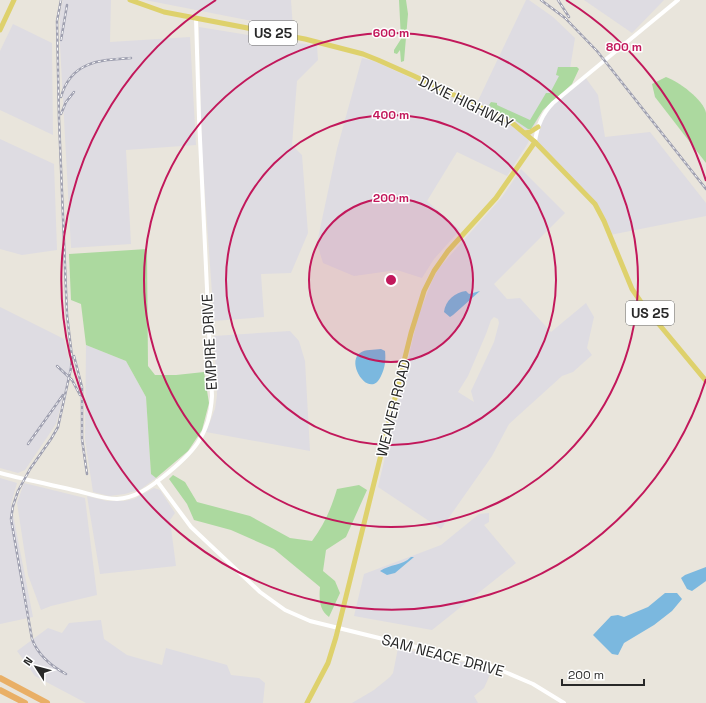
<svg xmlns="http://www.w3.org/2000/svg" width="706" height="703" font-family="'Space Grotesk',sans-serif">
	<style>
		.industrial { fill: #dedce2; fill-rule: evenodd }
		.green { fill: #acd99f }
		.water { fill: #7bb8df }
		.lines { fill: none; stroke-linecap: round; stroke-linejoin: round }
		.minor { stroke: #fff; stroke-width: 4 }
		.major { stroke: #ded16c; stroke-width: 5 }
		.highway { stroke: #e9af66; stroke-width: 6 }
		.rail-casing { stroke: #9fa0b0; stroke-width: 2.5 }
		.rail { stroke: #fff; stroke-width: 1; stroke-dasharray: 3; stroke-linecap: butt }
		.ring { fill: none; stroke: #c2185b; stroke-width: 2 }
		.labels { text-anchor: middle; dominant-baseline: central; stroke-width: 3; stroke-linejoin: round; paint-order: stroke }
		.shield { fill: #fff; stroke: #686868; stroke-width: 1 }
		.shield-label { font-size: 14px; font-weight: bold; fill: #282828 }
		.street-label { font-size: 15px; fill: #282828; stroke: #fff }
		.centre { fill: #c2185b; stroke: #fff; stroke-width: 2 }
		.ring-label { font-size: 12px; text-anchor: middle; font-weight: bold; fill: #c2185b; stroke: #fff; stroke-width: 3; stroke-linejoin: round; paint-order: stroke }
	</style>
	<rect width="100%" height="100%" fill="#e9e5dc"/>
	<g class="industrial">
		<polygon points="63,0 111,0 110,42 190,37 196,145 126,150 131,244 71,248 60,45 60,13"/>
		<polygon points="145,0 291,0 293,29"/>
		<polygon points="526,0 529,0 553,17 575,38 567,87 542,110 532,131 528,143 507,176 457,152 427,201 460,230 434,259 422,278 397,270 354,276 323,263 317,243 337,149 362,58 374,61 475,107"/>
		<polygon points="584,0 664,0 632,33"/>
		<polygon points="13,24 52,43 53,135 0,110 0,51"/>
		<polygon points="199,27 317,46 318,60 297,81 292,145 302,155 308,233 291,273 261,274 264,317 214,321 202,153"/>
		<polygon points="585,77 598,95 605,137 650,132 706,203 706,216 610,235 600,213 535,142 536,133 547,109"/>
		<polygon points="0,139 54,164 57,250 22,255 0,249"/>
		<path d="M 521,169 L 565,213 L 494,284 L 507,299 L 520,298 L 551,332 L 586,303 L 594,317 L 587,348 L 592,355 L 573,372 L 562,376 L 509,424 L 492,456 L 441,529 L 378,487 L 418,317 L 432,281 L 439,268 L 502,197 ZM 494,317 L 498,319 L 499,323 L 494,342 L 471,391 L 474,402 L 458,392 L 468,376 L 486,334 L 491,320 Z"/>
		<polygon points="0,307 64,339 71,367 56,424 25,470 18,473 0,468"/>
		<polygon points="290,331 299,341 305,361 310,451 206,432 215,409 217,395 214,336"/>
		<polygon points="86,345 126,361 146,397 151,474 156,478 141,489 125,494 109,496 93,492 85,440"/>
		<polygon points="0,478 17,483 11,504 33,617 0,624"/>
		<polygon points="24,483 85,498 97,595 51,606 41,610 28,575 17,503"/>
		<polygon points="154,488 160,490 175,513 170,520 176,566 100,574 87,496 107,501 124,501 134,499"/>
		<polygon points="489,513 489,522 484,525 516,563 432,630 354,616 364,574 441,545 479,514"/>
		<polygon points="101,620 104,639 127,655 162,665 166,648 227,665 231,675 259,678 265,683 263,703 86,703 35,676 17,651 48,628 62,633 69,623"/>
		<polygon points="398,648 485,667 492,670 484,688 474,696 478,703 352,703 374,690 390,677 393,673"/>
	</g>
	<g class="green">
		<polygon points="399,0 406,0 408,14 404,61 401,62 400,50 397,54 394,53 394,50 401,39"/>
		<polygon points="558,67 577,67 579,69 572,84 543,110 531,129 528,129 516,121 493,109 489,105 491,102 497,103 497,105 530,120 546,93 550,93 559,76 556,75"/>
		<path d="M 666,77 C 678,81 704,100 706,113 C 706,129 706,147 706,163 L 655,97 L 652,84 Z"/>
		<polygon points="147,249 148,366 155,375 176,375 204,372 209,403 202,430 188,451 156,478 151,474 146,397 126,361 86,345 81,304 71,300 69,254"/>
		<path d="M 173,475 L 185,482 L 197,502 L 250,516 L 290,538 L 312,541 C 324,525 331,509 337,489 L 359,485 L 367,490 L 346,537 L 326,550 L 323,571 L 335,581 L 340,593 L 329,617 C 319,610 319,598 320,587 L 274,549 L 231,530 L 194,520 L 187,504 L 169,479 Z"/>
	</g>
	<g class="water">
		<path d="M 466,291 L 469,294 L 480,291 L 453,315 L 450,317 L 444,312 C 445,301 455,292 466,291 Z"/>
		<path d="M 381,349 L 385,351 C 386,360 385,368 381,376 C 370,401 345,363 360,353 C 365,349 374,350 381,349 Z"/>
		<path d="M 411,557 L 414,557 L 395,573 L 387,575 L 380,571 C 390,564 402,566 411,557 Z"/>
		<polygon points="706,567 706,581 692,591 687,589 681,578 685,575"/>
		<polygon points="665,593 677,593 682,599 672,611 654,625 624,643 618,655 612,654 593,635 611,616 618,615 624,617 648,607"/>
	</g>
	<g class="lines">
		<g class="minor">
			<path d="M 535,142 C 537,126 542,114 553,103 L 678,0"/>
			<path d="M 0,473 C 26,480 52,485 78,491 C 90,494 104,499 117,499 C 135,498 149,488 163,477 C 192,454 210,436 212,396 L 199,118 L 196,18"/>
			<polyline points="157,481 191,527 260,592 285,610 310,621 489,665 533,684 564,703"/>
		</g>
		<g class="major">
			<polyline points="130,0 164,12 305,39 363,54 378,60 414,76 511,122 535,142 595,204 604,221 632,289 643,305 706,381"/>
			<polyline points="0,30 14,0"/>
			<polyline points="525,133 530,132 538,127"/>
			<polyline points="307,703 328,663 336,637 411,333 424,291 434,271 448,251 496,198 535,142"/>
		</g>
		<g class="highway">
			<polyline points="0,678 47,703"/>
			<polyline points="0,690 25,703"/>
		</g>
		<defs>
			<g id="rail">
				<path d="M 61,0 L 57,21 L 59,119 L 67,315 L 72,357 L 71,368 L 58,427 L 51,439 L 30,469 L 18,491 L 13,506 L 11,519 L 32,639 C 38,655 51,666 66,674"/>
				<polyline points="541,0 565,18 597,51 706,189"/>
				<polyline points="558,0 569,17"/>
				<polyline points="61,40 67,5"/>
				<path d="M 61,97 C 71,61 100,60 131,58"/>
				<polyline points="61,114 66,102 74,92"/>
				<polyline points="74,356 82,387 82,439 87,474"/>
				<polyline points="57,366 72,380 80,395"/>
				<polyline points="28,444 63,395"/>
			</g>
		</defs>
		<use href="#rail" class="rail-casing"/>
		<use href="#rail" class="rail"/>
	</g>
	<circle cx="391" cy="280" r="82" fill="#c2185b" fill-opacity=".12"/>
	<g class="ring">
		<circle cx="391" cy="280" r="82"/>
		<circle cx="391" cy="280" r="165"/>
		<circle cx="391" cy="280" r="247"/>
		<path d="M706 379A330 330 0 1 1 216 0M566 0A330 330 0 0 1 706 181"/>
	</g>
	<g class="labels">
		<g class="shield">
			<rect x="249" y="21" width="48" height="24" rx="3"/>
			<rect x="626" y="301" width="48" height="24" rx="3"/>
		</g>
		<g class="shield-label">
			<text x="273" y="33">US 25</text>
			<text x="650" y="313">US 25</text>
		</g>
		<g class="street-label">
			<text transform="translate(466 102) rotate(26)">DIXIE HIGHWAY</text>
			<text transform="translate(209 342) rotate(-93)">EMPIRE DRIVE</text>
			<text transform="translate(393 408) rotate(-76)">WEAVER ROAD</text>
			<text transform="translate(443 655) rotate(15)">SAM NEACE DRIVE</text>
		</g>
	</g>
	<circle cx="391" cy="280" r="6" class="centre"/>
	<g class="ring-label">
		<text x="391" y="37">600 m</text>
		<text x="624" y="51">800 m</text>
		<text x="391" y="119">400 m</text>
		<text x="391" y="202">200 m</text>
	</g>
	<g transform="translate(36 667) rotate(306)" stroke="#ffffff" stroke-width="3" paint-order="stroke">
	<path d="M0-3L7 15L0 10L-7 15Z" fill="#282828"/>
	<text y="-6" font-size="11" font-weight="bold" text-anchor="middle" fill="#282828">N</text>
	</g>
	<path d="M562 679v6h82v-6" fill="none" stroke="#282828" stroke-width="2"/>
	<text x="568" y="679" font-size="12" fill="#282828" stroke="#ffffff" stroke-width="3" paint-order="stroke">200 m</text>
</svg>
